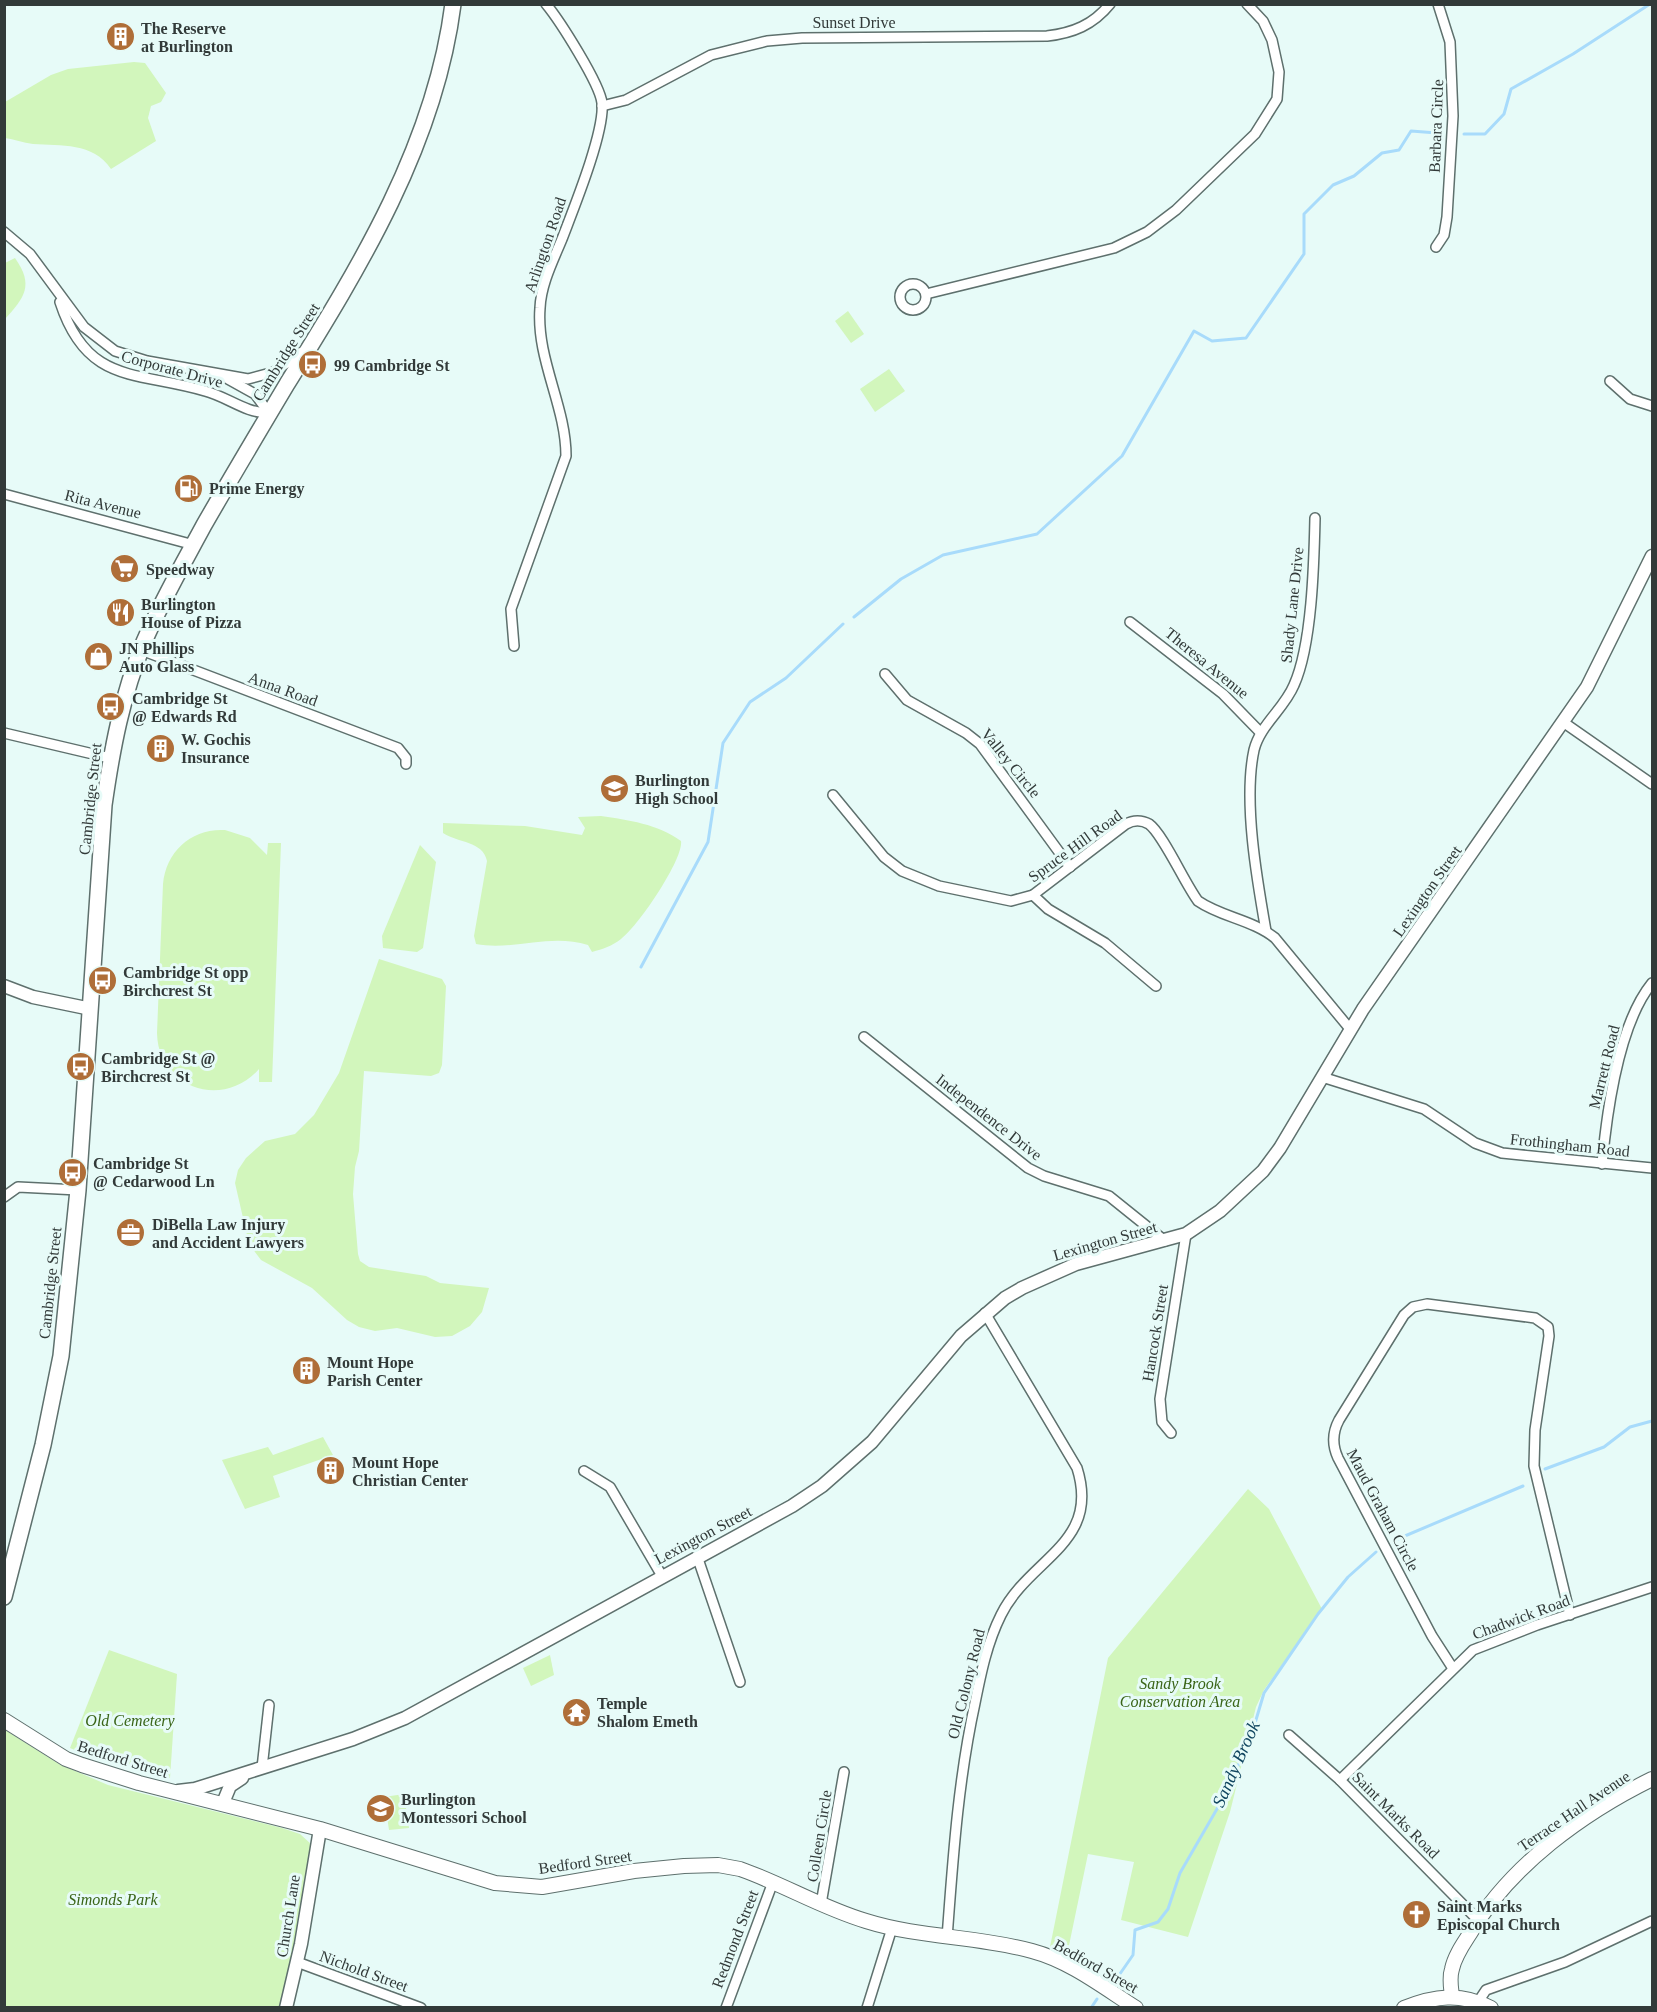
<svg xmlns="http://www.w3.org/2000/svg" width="1657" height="2012" font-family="'Times New Roman',serif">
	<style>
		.green { fill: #d2f6bc }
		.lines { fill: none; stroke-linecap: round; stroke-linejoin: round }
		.stream { stroke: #a8dbfb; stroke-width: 3 }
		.minor-casing { stroke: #5e706d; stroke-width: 12 }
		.tertiary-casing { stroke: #5e706d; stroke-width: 15 }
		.secondary-casing { stroke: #5e706d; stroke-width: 16 }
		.primary-casing { stroke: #5e706d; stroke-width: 18 }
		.minor { stroke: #fff; stroke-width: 9 }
		.tertiary { stroke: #fff; stroke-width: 12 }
		.secondary { stroke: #fff; stroke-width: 14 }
		.primary { stroke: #fff; stroke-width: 15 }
		.labels { text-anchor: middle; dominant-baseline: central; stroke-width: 6; stroke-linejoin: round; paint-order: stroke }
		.street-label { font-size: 16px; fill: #323a39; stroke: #e7fbf8 }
		.poi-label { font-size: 16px; font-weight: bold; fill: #323a39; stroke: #e7fbf8; text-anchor: start }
		.park-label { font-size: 16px; font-style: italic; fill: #396416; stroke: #e7fbf8 }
		.water-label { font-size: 18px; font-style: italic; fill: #114660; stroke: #e7fbf8 }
	</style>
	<rect width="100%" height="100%" fill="#e7fbf8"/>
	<g class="green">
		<path d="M 134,62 L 145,63 L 166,93 L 161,102 L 151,106 L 148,118 L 156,141 L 111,169 C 93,142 61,146 33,144 C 23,143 14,139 5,138 L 5,102 L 51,75 L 68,69 Z"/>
		<path d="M 15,258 C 34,285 25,297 5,319 L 5,263 Z"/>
		<polygon points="848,311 864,334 851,343 835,321"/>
		<polygon points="889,369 905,391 875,412 860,389"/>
		<path d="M 601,816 C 628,820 658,824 681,841 C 684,859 637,928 621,939 C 612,946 603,949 592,952 L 588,945 C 550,933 513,951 476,944 L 474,936 L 487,861 C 483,841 458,843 443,833 L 443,823 L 525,826 L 582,835 L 585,828 L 578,817 Z"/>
		<path d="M 225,830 L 250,838 L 267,855 L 268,843 L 281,843 L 272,1082 L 259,1082 L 259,1069 C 223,1110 158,1088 157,1033 L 163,884 C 166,851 192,828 225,830 Z"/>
		<polygon points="420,845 436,862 423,948 417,952 383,948 382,936"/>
		<polygon points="379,959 442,979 446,986 442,1065 439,1073 431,1076 364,1071 359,1151 355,1167 353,1194 358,1254 360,1261 369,1267 426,1276 440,1283 489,1288 482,1312 470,1326 452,1336 435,1337 397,1328 375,1331 359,1327 347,1320 312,1288 261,1260 249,1244 235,1183 238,1170 246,1158 265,1141 295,1134 314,1115 339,1073"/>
		<polygon points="323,1437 333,1455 273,1476 280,1497 245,1509 222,1460 268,1447 273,1455"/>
		<polygon points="1248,1489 1269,1509 1322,1609 1264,1690 1256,1707 1230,1812 1188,1937 1121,1920 1134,1862 1088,1854 1067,1955 1050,1947 1108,1658"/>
		<polygon points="109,1650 177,1674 170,1778 94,1758 70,1748"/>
		<polygon points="550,1655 554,1675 531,1686 523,1668"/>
		<path d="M 5,1730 L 59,1764 L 108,1785 L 282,1828 L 300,1834 L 311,1844 C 307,1898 296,1956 279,2007 L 5,2008 Z"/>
		<polygon points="404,1794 409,1828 389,1830 384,1797"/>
	</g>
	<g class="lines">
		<g class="stream">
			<polyline points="1464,134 1485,134 1504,114 1511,89 1573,54 1650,4"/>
			<polyline points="854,617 901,579 943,555 1037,534 1122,456 1194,331 1212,341 1246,338 1304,254 1304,214 1333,185 1354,176 1382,153 1399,150 1411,131 1437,133"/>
			<polyline points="641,967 708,842 723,743 750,702 786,678 843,624"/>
			<polyline points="1545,1469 1604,1447 1630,1427 1652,1421"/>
			<polyline points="1393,1541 1523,1486"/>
			<polyline points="1115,1981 1133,1955 1135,1930 1158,1922 1168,1909 1180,1873 1221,1802 1250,1740 1264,1693 1318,1614 1348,1577 1376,1552"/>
			<polyline points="1091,2008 1097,1999"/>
		</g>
		<defs>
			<g id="minor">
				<path d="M 602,106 L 626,100 L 711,55 L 767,41 L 802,38 L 1047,36 C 1073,33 1093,25 1110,4"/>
				<polyline points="4,232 30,254 84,327 115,351 147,361 248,379 274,372 302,352"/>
				<polyline points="1436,247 1444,235 1447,217 1453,116 1450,42 1438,4"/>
				<circle cx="913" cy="297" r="13"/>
				<polyline points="926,294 1114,248 1147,232 1176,210 1255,134 1277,99 1279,72 1272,40 1263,21 1247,4"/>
				<path d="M 60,302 C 87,385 137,371 205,391 C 228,397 245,413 269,413"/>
				<polyline points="228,379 255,394 269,413"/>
				<polyline points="1610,381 1630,399 1652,406"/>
				<polyline points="4,494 194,545"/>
				<polyline points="1130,622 1223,694 1260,732"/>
				<path d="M 514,646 L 511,609 L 566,456 C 566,406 536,359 540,308 C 541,284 553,261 562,239 C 573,210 605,132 602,103 C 600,84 560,21 546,4"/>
				<polyline points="141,650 398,748 406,758 406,764"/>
				<polyline points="885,674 907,700 966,733 980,744 1070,867"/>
				<polyline points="1563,722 1652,784"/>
				<polyline points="4,733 110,758"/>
				<path d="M 833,795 L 884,857 L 902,871 L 939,886 L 1011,901 L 1033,895 L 1126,824 C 1133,820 1142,820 1149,824 C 1163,834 1185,884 1198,901 C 1221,917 1253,920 1275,938 L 1350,1029"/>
				<polyline points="1033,895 1048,909 1105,943 1156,986"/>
				<path d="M 1266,931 C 1257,880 1243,801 1254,750 C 1260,725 1284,709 1294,685 C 1312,645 1314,564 1315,518"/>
				<polyline points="864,1037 1028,1168 1044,1176 1109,1196 1165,1241"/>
				<polyline points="1322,1077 1424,1109 1475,1143 1502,1153 1652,1168"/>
				<path d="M 1602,1164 C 1607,1111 1618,1025 1652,983"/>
				<polyline points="4,1197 18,1187 78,1190"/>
				<polyline points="1171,1433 1162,1422 1160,1399 1186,1234"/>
				<polyline points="584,1471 610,1487 662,1576"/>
				<polyline points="697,1556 740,1682"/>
				<path d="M 1452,1667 L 1432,1636 L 1338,1458 C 1332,1445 1332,1433 1339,1420 L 1404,1315 L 1413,1307 L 1427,1304 L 1535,1318 L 1548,1327 L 1549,1336 L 1535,1430 L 1534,1466 L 1570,1615"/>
				<polyline points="1289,1735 1340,1780 1478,1920"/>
				<polyline points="262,1768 269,1705"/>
				<polyline points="1340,1780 1473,1650 1537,1625 1652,1587"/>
				<polyline points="821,1904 844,1772"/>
				<path d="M 947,1938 C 953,1858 958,1781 975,1703 C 981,1673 987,1643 1001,1615 C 1029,1558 1101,1544 1077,1468 L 985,1313"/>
				<polyline points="297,1962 421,2008"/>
				<polyline points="1478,2002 1486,1990 1565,1962 1652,1921"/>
				<polyline points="726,2008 773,1882"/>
				<polyline points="867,2008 892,1928"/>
			</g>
			<g id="tertiary">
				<polyline points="4,986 33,997 91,1009"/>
				<polyline points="178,1791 195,1789 353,1739 405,1718 792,1506 822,1486 872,1442 961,1336 1005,1298 1022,1288 1076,1264 1186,1234 1220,1211 1263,1171 1280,1148 1363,1009 1587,687 1652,556"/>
				<polyline points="223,1803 230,1786 242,1778"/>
				<polyline points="286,2008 301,1944 320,1829"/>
			</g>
			<g id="secondary">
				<path d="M 4,1720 L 66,1759 L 82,1765 L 139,1783 L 320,1829 L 495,1883 L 542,1887 L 634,1871 L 684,1866 L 718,1865 L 740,1869 C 783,1884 822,1908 866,1921 C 920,1938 978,1936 1032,1951 C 1070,1961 1103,1987 1136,2008"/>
				<path d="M 1452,1996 C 1451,1987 1449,1978 1452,1969 C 1455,1955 1464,1943 1471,1932 C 1511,1865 1583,1813 1652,1779"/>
				<path d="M 1404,2008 C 1434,1996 1461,1992 1491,2008"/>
			</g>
			<path id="primary" d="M 4,1597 L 43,1445 L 61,1356 L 78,1190 L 104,805 C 112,749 122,695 144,642 C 161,602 183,564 204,525 C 231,478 259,431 287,384 C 360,266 435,145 453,4"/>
		</defs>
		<use href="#minor" class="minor-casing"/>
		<use href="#tertiary" class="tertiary-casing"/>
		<use href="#secondary" class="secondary-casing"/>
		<use href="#primary" class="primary-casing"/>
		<use href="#minor" class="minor"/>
		<use href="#tertiary" class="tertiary"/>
		<use href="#secondary" class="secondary"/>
		<use href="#primary" class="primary"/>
	</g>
	<defs>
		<symbol id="building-disc" viewBox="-11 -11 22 22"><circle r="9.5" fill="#af6e38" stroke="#e7fbf8"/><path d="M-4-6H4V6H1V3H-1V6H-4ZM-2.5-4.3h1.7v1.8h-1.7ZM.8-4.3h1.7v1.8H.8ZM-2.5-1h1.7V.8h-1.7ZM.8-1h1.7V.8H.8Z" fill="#fff"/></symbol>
		<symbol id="bus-disc" viewBox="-11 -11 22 22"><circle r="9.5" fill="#af6e38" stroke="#e7fbf8"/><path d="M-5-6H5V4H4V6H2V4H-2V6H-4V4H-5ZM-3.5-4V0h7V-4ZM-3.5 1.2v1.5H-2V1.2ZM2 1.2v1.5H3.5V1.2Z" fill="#fff"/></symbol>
		<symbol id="fuel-disc" viewBox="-11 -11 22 22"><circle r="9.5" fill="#af6e38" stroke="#e7fbf8"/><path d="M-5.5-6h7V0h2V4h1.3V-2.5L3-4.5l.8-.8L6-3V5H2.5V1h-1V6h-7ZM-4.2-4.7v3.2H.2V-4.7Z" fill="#fff"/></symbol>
		<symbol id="supermarket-disc" viewBox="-11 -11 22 22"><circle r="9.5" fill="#af6e38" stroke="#e7fbf8"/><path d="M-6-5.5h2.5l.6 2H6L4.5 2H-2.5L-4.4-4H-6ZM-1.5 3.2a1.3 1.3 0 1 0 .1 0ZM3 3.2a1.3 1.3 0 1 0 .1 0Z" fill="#fff"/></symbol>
		<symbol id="restaurant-disc" viewBox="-11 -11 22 22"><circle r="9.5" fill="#af6e38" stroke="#e7fbf8"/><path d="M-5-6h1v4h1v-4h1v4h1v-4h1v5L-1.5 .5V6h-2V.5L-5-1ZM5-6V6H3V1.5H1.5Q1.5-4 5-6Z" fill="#fff"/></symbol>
		<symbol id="shop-disc" viewBox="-11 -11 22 22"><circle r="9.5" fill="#af6e38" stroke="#e7fbf8"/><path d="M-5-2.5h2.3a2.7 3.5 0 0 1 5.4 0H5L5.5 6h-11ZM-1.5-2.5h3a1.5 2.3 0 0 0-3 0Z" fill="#fff"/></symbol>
		<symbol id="school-disc" viewBox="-11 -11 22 22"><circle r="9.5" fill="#af6e38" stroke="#e7fbf8"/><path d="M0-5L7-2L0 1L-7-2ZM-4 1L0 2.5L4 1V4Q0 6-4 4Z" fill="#fff"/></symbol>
		<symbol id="office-disc" viewBox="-11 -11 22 22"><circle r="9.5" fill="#af6e38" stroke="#e7fbf8"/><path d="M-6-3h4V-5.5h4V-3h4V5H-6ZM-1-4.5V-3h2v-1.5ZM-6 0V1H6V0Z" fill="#fff"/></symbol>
		<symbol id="temple-disc" viewBox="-11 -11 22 22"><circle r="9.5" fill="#af6e38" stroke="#e7fbf8"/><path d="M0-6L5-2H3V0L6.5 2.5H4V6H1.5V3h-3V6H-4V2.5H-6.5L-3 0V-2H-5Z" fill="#fff"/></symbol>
		<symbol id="church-disc" viewBox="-11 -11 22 22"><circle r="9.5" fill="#af6e38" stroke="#e7fbf8"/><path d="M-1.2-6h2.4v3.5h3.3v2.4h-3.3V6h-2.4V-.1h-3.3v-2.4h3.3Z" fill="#fff"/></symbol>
	</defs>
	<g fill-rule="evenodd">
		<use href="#building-disc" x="104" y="20" width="33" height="33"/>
		<use href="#bus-disc" x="296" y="348" width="33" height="33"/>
		<use href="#fuel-disc" x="172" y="472" width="33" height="33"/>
		<use href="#supermarket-disc" x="108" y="552" width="33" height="33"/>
		<use href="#restaurant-disc" x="104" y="596" width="33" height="33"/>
		<use href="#shop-disc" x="82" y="640" width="33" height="33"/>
		<use href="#bus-disc" x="94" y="690" width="33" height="33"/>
		<use href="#building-disc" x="144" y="732" width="33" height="33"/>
		<use href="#school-disc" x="598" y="772" width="33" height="33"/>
		<use href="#bus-disc" x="86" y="964" width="33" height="33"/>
		<use href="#bus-disc" x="64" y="1050" width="33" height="33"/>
		<use href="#bus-disc" x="56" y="1156" width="33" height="33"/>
		<use href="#office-disc" x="114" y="1216" width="33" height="33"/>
		<use href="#building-disc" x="290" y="1354" width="33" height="33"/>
		<use href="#building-disc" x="314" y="1454" width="33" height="33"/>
		<use href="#temple-disc" x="560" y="1696" width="33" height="33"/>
		<use href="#school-disc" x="364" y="1792" width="33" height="33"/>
		<use href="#church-disc" x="1400" y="1898" width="33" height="33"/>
	</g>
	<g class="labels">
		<g class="street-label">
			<text x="854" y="22">Sunset Drive</text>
			<text transform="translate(1436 126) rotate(-88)">Barbara Circle</text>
			<text transform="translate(545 245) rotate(-71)">Arlington Road</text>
			<text transform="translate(286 352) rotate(-58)">Cambridge Street</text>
			<text transform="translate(172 369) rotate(15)">Corporate Drive</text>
			<text transform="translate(103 504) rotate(14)">Rita Avenue</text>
			<text transform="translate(1292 605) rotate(-84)">Shady Lane Drive</text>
			<text transform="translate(1207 663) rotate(39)">Theresa Avenue</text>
			<text transform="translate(283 689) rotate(20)">Anna Road</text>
			<text transform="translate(1011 763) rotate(51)">Valley Circle</text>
			<text transform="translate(90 799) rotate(-84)">Cambridge Street</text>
			<text transform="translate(1075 846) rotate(-36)">Spruce Hill Road</text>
			<text transform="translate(1427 891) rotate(-55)">Lexington Street</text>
			<text transform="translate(1604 1067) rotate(-76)">Marrett Road</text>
			<text transform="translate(989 1117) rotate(38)">Independence Drive</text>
			<text transform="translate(1570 1145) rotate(6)">Frothingham Road</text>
			<text transform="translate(1105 1241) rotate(-16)">Lexington Street</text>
			<text transform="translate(50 1283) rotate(-84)">Cambridge Street</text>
			<text transform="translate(1155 1333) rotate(-81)">Hancock Street</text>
			<text transform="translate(1383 1510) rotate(62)">Maud Graham Circle</text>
			<text transform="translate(703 1535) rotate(-28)">Lexington Street</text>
			<text transform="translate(1521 1617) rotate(-20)">Chadwick Road</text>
			<text transform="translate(966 1684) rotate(-76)">Old Colony Road</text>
			<text transform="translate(123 1759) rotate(17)">Bedford Street</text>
			<text transform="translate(1574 1811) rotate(-34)">Terrace Hall Avenue</text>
			<text transform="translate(1396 1815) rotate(45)">Saint Marks Road</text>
			<text transform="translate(819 1836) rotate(-81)">Colleen Circle</text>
			<text transform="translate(585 1862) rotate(-8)">Bedford Street</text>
			<text transform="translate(288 1916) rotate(-81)">Church Lane</text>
			<text transform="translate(735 1939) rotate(-69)">Redmond Street</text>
			<text transform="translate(1096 1966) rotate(29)">Bedford Street</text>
			<text transform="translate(364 1971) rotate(20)">Nichold Street</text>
		</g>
		<g class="poi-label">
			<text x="141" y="28">The Reserve<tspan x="141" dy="18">at Burlington</tspan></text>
			<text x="334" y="365">99 Cambridge St</text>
			<text x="209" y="488">Prime Energy</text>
			<text x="146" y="569">Speedway</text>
			<text x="141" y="604">Burlington<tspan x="141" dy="18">House of Pizza</tspan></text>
			<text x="119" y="648">JN Phillips<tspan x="119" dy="18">Auto Glass</tspan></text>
			<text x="132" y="698">Cambridge St<tspan x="132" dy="18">@ Edwards Rd</tspan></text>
			<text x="181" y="739">W. Gochis<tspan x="181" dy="18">Insurance</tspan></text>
			<text x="635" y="780">Burlington<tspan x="635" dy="18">High School</tspan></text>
			<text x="123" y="972">Cambridge St opp<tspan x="123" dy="18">Birchcrest St</tspan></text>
			<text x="101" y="1058">Cambridge St @<tspan x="101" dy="18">Birchcrest St</tspan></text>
			<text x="93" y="1163">Cambridge St<tspan x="93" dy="18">@ Cedarwood Ln</tspan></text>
			<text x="152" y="1224">DiBella Law Injury<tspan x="152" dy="18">and Accident Lawyers</tspan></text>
			<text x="327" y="1362">Mount Hope<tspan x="327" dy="18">Parish Center</tspan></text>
			<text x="352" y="1462">Mount Hope<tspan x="352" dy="18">Christian Center</tspan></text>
			<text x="597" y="1703">Temple<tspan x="597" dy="18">Shalom Emeth</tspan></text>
			<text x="401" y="1799">Burlington<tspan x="401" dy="18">Montessori School</tspan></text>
			<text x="1437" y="1906">Saint Marks<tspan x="1437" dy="18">Episcopal Church</tspan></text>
		</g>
		<g class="park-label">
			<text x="1180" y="1683">Sandy Brook<tspan x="1180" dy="18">Conservation Area</tspan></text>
			<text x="130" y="1720">Old Cemetery</text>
			<text x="113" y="1899">Simonds Park</text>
		</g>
		<g class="water-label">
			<text transform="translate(1236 1764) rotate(-66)">Sandy Brook</text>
		</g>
	</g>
	<rect width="1657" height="2012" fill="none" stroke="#323a39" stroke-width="12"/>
</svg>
